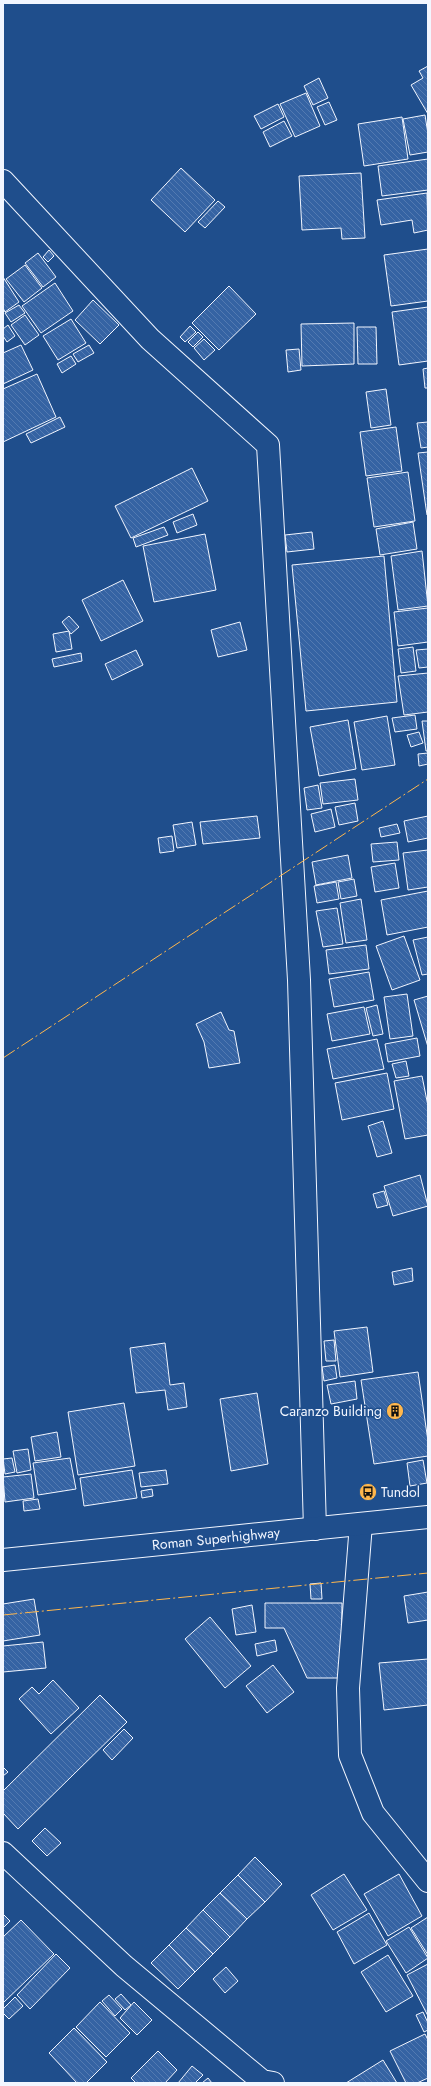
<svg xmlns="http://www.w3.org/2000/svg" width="431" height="2086" font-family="Jost,sans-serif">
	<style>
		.building { fill: url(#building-back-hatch); stroke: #f2f6ff }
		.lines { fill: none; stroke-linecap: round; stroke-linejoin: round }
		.minor-casing { stroke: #f2f6ff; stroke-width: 24 }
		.tertiary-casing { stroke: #f2f6ff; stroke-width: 24 }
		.primary-casing { stroke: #f2f6ff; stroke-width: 24 }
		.minor { stroke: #1f4e8c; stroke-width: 22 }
		.tertiary { stroke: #1f4e8c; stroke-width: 22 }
		.primary { stroke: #1f4e8c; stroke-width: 22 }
		.power { stroke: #ffb74d; stroke-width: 1; stroke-dasharray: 14 3 2 3; stroke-linecap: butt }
		.labels { text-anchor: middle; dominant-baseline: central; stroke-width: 3; stroke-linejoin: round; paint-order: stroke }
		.poi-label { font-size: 14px; fill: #f2f6ff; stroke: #1f4e8c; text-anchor: end }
		.street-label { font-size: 14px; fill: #f2f6ff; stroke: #1f4e8c }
	</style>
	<defs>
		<pattern id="building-back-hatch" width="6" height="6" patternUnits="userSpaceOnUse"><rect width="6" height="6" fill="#3563a3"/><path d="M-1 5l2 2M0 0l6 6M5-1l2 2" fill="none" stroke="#537ab1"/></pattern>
	</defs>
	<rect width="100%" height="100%" fill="#1f4e8c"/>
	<g class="building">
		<polygon points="428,66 428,114 411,85 423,78 419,71"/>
		<polygon points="319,78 328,98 313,105 304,86"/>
		<polygon points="306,93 320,126 295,137 280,104"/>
		<polygon points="329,102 337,120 325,125 317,107"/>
		<polygon points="278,104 284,117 261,129 254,116"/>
		<polygon points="425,115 428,134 428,152 410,155 403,119"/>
		<polygon points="402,117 408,159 364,166 358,124"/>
		<polygon points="284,121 292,136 270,147 263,132"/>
		<polygon points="428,159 428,190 382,196 378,166"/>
		<polygon points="181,168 215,200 185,232 151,200"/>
		<polygon points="361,173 365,238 342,239 341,228 302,230 299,176"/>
		<polygon points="427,193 428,230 414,233 412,220 381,225 377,200"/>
		<polygon points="218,201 225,207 205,228 198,222"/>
		<polygon points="428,249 428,301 391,306 384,255"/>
		<polygon points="49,250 54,256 48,262 43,257"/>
		<polygon points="38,253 56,277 43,287 25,263"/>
		<polygon points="25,265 42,288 24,302 6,279"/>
		<polygon points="3,277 19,302 5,312 3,308"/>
		<polygon points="55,283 73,311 41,333 22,306"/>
		<polygon points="229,286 256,314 219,350 192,323"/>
		<polygon points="93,300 119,325 100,344 75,320"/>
		<polygon points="19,305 25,313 11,322 5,313"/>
		<polygon points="428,307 428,361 399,365 392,312"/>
		<polygon points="25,315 39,335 25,345 11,325"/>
		<polygon points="71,319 86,343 58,360 43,336"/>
		<polygon points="354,323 354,364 302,366 301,324"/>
		<polygon points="8,325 15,336 7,342 3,336 3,329"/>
		<polygon points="190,326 196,332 185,342 180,337"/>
		<polygon points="357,327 376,327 377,364 358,364"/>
		<polygon points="198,332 203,337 193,347 188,342"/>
		<polygon points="204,339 215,350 204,360 194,348"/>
		<polygon points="21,345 33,370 3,384 3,353"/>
		<polygon points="89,345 94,353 78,362 73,354"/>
		<polygon points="299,349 301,370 288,372 286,350"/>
		<polygon points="71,356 76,364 62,373 57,364"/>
		<polygon points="428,368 428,388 425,388 423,369"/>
		<polygon points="37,374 56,417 3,442 3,389"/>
		<polygon points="386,389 391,425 371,428 366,392"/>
		<polygon points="60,417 65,427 31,443 26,434"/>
		<polygon points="428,422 428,447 421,448 417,423"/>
		<polygon points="396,427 402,471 366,476 360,432"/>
		<polygon points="428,452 428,515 427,515 418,453"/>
		<polygon points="192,468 208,501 131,538 115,506"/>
		<polygon points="408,472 415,521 374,527 367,478"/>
		<polygon points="193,514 197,525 177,533 173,522"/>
		<polygon points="413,522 417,549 380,555 376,529"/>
		<polygon points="164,527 168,535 136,547 133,538"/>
		<polygon points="312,532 314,549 287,552 285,535"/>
		<polygon points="205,534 216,590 154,602 143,546"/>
		<polygon points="422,551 428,606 398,610 391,556"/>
		<polygon points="384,556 397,702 306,711 292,565"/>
		<polygon points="123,580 143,621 101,641 82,600"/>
		<polygon points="428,608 428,642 398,646 394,612"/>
		<polygon points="69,616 79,627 71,634 62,622"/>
		<polygon points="240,622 247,650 218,657 211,630"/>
		<polygon points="69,631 72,649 56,652 53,634"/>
		<polygon points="413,647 416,671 401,673 398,649"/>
		<polygon points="428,649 428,667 419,668 416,650"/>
		<polygon points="136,650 143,665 112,680 105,664"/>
		<polygon points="81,653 82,661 54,667 52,659"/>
		<polygon points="428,673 428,712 404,715 398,676"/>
		<polygon points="415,715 417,729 395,732 392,718"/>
		<polygon points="387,716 395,765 362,770 354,722"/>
		<polygon points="348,720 356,769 319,776 310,727"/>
		<polygon points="422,721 428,721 428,751 426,751"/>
		<polygon points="419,732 423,743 411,747 407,735"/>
		<polygon points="428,753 428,764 419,766 418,754"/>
		<polygon points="355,779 358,800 323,804 320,783"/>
		<polygon points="318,785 322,808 307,810 304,788"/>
		<polygon points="355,803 358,821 339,825 335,807"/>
		<polygon points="331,809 335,827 315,832 311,814"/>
		<polygon points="257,816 260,838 203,844 200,822"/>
		<polygon points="428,816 428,838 408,842 404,821"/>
		<polygon points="192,822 196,845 177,848 173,825"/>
		<polygon points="397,824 400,833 381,837 379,828"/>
		<polygon points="172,836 174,851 160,853 158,838"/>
		<polygon points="397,842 399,860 373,862 371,844"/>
		<polygon points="428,850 428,887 408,890 403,853"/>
		<polygon points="348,855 352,878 316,885 312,862"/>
		<polygon points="395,863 399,888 375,892 371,867"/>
		<polygon points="354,879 357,896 341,899 338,882"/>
		<polygon points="336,882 339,899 317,903 314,886"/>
		<polygon points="428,891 428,927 387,935 381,900"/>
		<polygon points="361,899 367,940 346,943 340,903"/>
		<polygon points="337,908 343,944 323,947 316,911"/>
		<polygon points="404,936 420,980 392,990 376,946"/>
		<polygon points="428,937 428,974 422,975 413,940"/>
		<polygon points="366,945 369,969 329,974 326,950"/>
		<polygon points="369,972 374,1000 334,1007 329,979"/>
		<polygon points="407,994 413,1036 390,1039 384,997"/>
		<polygon points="428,996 428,1047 414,1000"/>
		<polygon points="377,1005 383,1034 373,1036 366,1008"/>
		<polygon points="364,1007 370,1034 332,1041 327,1014"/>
		<polygon points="221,1012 229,1030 234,1031 240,1063 209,1068 204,1042 196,1024"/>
		<polygon points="417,1038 420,1056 388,1062 385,1044"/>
		<polygon points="377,1039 384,1069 333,1079 327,1049"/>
		<polygon points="406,1061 409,1076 396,1078 392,1064"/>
		<polygon points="387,1073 394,1109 342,1120 335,1083"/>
		<polygon points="422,1076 428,1106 428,1135 405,1139 394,1081"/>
		<polygon points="383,1121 392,1153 377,1157 368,1126"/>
		<polygon points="420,1175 428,1206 393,1216 384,1186"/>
		<polygon points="384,1191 388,1205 377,1208 373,1194"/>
		<polygon points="412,1268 413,1281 394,1285 392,1272"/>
		<polygon points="367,1327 373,1372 340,1377 334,1331"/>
		<polygon points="334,1340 336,1361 326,1361 324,1341"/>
		<polygon points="165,1343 170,1385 184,1383 187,1407 168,1410 165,1390 136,1393 130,1348"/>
		<polygon points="335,1365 337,1378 324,1381 322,1367"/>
		<polygon points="418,1372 428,1441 428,1456 374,1464 361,1380"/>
		<polygon points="355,1381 357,1399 331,1404 327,1385"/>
		<polygon points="257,1393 268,1464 231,1471 220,1399"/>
		<polygon points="124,1403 135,1466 78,1475 68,1412"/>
		<polygon points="57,1432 61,1457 35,1461 31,1437"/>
		<polygon points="28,1449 31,1470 17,1473 13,1451"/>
		<polygon points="12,1458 15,1472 5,1474 3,1459"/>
		<polygon points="70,1458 76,1489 38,1495 33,1463"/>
		<polygon points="423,1460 427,1483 410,1486 407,1463"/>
		<polygon points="132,1470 137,1498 84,1506 80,1478"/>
		<polygon points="166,1470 168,1484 141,1487 139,1473"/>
		<polygon points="31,1474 34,1498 5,1502 3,1477"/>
		<polygon points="152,1489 153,1496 142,1498 141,1491"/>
		<polygon points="38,1499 40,1509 24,1511 23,1501"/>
		<polygon points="321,1583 322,1599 311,1599 310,1584"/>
		<polygon points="428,1592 428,1620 408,1623 404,1596"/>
		<polygon points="34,1599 40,1635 3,1641 3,1604"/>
		<polygon points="265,1603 342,1603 341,1678 307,1678 284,1628 265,1628"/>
		<polygon points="252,1605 256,1632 236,1635 232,1609"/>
		<polygon points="210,1617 251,1666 225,1688 185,1639"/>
		<polygon points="275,1640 277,1651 257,1656 255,1644"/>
		<polygon points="43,1642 46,1668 3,1672 3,1646"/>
		<polygon points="428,1659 428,1705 384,1710 379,1663"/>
		<polygon points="273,1665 294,1692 267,1713 246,1686"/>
		<polygon points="53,1680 79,1708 51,1734 19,1699 32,1687 39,1694"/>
		<polygon points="100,1695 127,1722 18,1829 3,1813 3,1791"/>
		<polygon points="124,1729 133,1738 112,1760 103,1750"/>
		<polygon points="3,1767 8,1772 3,1776"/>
		<polygon points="45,1828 61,1843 47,1856 32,1841"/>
		<polygon points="255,1857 282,1884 265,1902 238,1875"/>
		<polygon points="344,1874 367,1910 333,1930 311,1895"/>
		<polygon points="399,1874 422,1916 388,1936 364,1894"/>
		<polygon points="238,1875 265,1902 247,1919 220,1893"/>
		<polygon points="220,1893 247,1919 230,1937 203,1910"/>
		<polygon points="203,1910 230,1937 213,1954 186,1928"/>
		<polygon points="369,1913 387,1945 354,1964 337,1932"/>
		<polygon points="3,1914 10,1921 3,1928"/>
		<polygon points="428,1917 428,1955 411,1928"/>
		<polygon points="21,1920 54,1954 3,2003 3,1937"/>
		<polygon points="409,1927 428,1958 406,1973 386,1941"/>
		<polygon points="186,1928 213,1954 195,1972 169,1945"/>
		<polygon points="169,1945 195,1972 178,1989 151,1963"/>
		<polygon points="56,1954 70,1968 30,2009 17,1995"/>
		<polygon points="388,1955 413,1996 386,2012 361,1972"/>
		<polygon points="428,1964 428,2016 407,1975"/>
		<polygon points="226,1967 238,1981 225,1993 213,1979"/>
		<polygon points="121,1994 131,2005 125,2010 115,1999"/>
		<polygon points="109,1995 122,2009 115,2016 102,2001"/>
		<polygon points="15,1997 23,2006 9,2019 3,2013 3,2009"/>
		<polygon points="100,2002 130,2033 106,2057 76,2027"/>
		<polygon points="134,2002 152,2020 137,2035 120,2018"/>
		<polygon points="423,2012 428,2023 428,2030 424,2032 416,2015"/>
		<polygon points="74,2028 107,2062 86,2083 77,2083 49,2053"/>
		<polygon points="425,2034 428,2040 428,2078 417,2083 406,2083 390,2051"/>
		<polygon points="158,2051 177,2070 165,2083 136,2083 131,2078"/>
		<polygon points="383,2060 397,2083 346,2083"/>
		<polygon points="192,2066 203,2075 195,2083 178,2083"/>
		<polygon points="208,2078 212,2083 202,2083"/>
	</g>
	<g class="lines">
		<defs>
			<g id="minor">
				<polyline points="3,181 150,339 268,445 299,980 315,1529"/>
				<polyline points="3,1853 124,1966 262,2081 273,2083"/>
			</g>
			<polyline id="tertiary" points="361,1524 348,1688 350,1755 373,1813 428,1881"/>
			<g id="primary">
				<path id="s1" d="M 3,1560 L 428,1517"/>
			</g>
		</defs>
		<use href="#minor" class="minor-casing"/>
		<use href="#tertiary" class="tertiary-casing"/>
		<use href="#primary" class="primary-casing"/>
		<use href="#minor" class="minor"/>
		<use href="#tertiary" class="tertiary"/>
		<use href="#primary" class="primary"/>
		<g class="power">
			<polyline points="3,1058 428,779"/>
			<polyline points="3,1615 428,1573"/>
		</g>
	</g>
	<defs>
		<symbol id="building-disc" viewBox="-11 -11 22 22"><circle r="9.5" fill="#ffb74d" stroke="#1f4e8c"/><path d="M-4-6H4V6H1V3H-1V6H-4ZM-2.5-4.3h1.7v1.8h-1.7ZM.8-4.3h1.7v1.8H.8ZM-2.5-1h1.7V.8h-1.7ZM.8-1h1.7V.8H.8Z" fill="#111"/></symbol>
		<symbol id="bus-disc" viewBox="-11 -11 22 22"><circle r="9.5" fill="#ffb74d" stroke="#1f4e8c"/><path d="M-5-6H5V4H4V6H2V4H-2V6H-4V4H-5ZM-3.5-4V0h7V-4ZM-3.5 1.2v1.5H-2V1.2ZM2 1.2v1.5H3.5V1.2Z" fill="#111"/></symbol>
	</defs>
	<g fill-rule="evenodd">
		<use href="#building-disc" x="385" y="1401" width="20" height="20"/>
		<use href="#bus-disc" x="358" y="1482" width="20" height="20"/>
	</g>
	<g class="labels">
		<g class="poi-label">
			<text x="382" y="1411">Caranzo Building</text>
			<text x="381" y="1492" text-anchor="start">Tundol</text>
		</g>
		<g class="street-label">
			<text stroke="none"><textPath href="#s1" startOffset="214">Roman Superhighway</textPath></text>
		</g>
	</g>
	<rect width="431" height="2086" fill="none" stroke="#f2f6ff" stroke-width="8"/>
</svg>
